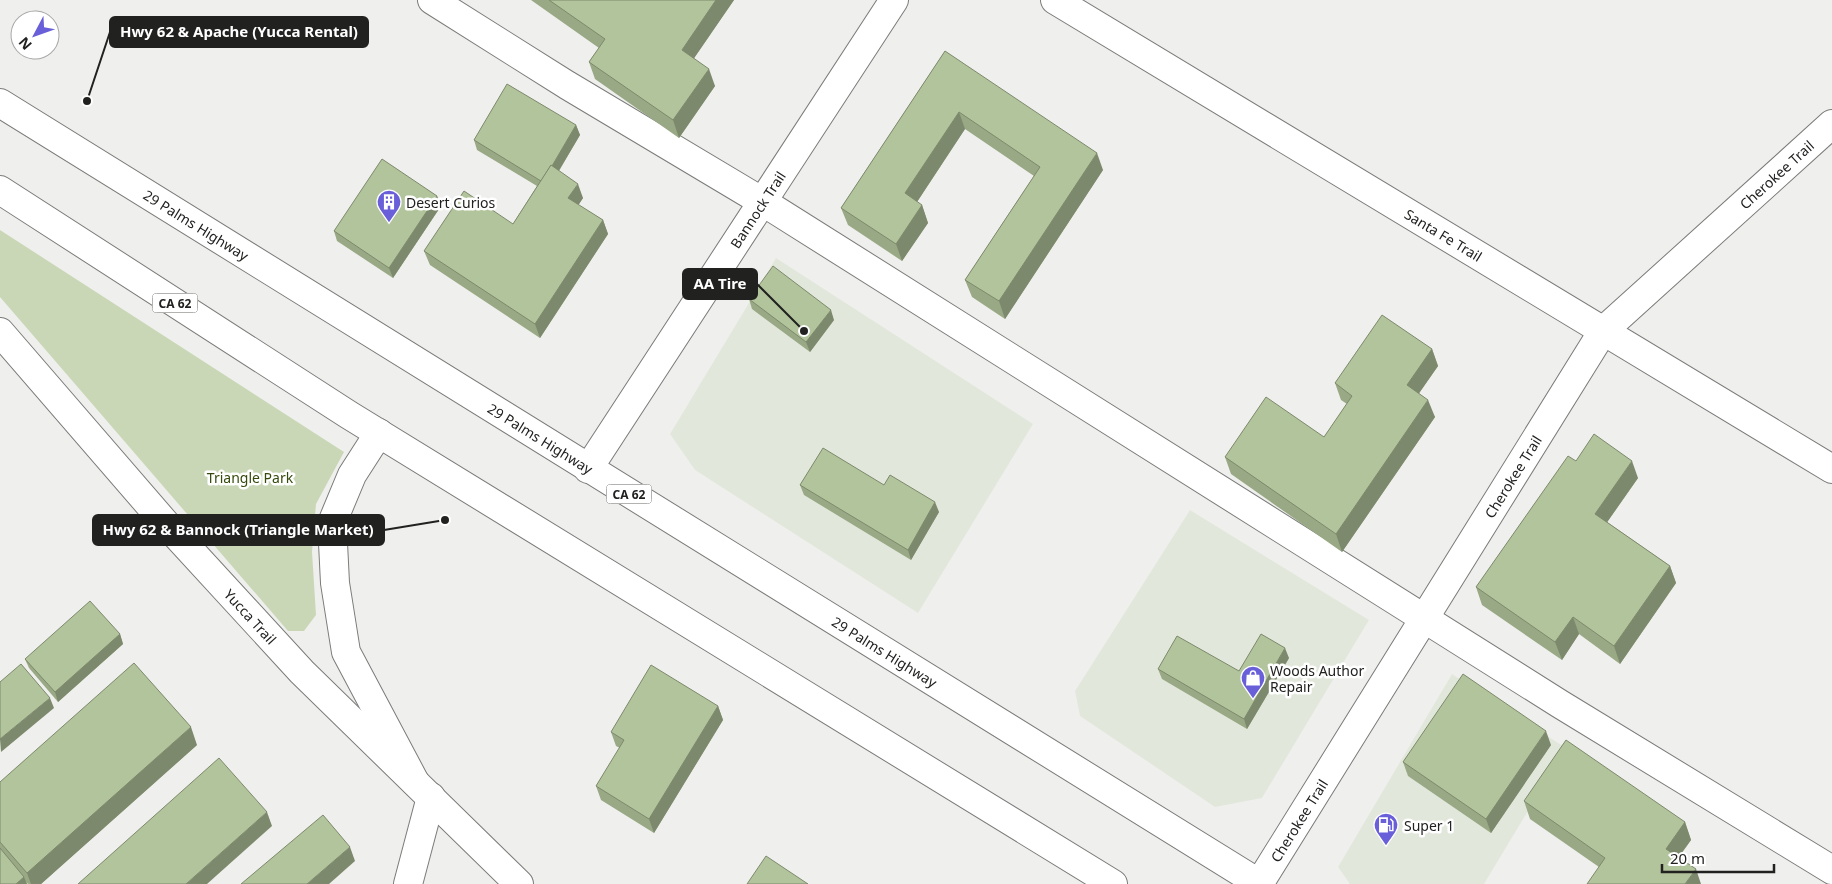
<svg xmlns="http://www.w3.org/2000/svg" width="1832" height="884" font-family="'Noto Sans',sans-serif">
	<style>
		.built { fill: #e2e7dc }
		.green { fill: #c9d7b7 }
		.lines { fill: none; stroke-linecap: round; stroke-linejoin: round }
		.minor-casing { stroke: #7a7c79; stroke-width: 30 }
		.major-casing { stroke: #7a7c79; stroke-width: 30 }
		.minor { stroke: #fff; stroke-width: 28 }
		.major { stroke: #fff; stroke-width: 28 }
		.wall { fill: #99a985 }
		.shaded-wall { fill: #7d896c }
		.building { fill: #b2c49b; stroke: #7d896c }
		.labels { text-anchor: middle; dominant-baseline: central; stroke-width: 5; stroke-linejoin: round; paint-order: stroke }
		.shield { fill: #fff; stroke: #646463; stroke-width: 1 }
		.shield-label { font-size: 12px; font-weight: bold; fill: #212220 }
		.street-label { font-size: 14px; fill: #212220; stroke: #fff }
		.poi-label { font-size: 14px; fill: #212220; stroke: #fff; text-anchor: start }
		.park-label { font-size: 14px; fill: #354a0b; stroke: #fff }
		.leader { fill: none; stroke: #212220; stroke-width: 2 }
		.callout-dot { fill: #212220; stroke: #fff; stroke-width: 2 }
		.callout { fill: #212220; stroke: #212220; stroke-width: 2 }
		.callout-label { font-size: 15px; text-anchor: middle; font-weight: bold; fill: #fff }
	</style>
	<rect width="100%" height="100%" fill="#eff0ed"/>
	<g class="built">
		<polygon points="776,258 1033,424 918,613 695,470 670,434"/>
		<polygon points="1190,510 1369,620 1262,798 1215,807 1080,716 1075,691"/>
		<polygon points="1452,674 1566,748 1484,884 1350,884 1338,867"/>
	</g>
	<polygon class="green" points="0,230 344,452 316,504 312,552 316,615 304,631 288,631 0,297"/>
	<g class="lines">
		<defs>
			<g id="minor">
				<polyline points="432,0 567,85 763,202 1560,704 1832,870"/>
				<path id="s1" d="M 1055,0 L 1832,469"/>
				<path id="s2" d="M 0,332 L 166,524 L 302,672 L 519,884"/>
				<path id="s3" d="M 588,469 L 894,0"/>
				<polyline points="408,884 431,797"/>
				<path id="s4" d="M 1259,884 L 1603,331 L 1832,124"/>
			</g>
			<g id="major">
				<path id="s5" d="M 0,103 L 1260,884"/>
				<polyline points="0,190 349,415 1113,884"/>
				<polyline points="379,433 352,475 332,523 335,583 346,652 415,782"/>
			</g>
		</defs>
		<use href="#minor" class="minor-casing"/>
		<use href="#major" class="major-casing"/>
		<use href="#minor" class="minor"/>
		<use href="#major" class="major"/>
	</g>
	<g class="wall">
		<polygon points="531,0 734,0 694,58 715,86 679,138 595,79 589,62 599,48"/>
		<polygon points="945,51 1103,170 1005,319 972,297 965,280 1034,176 965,129 917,202 922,205 928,223 902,261 848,225 841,208"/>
		<polygon points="576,125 580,135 559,171 583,198 578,205 603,220 608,234 540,338 430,265 424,251 513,224 537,186 477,150 474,140"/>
		<polygon points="437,196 441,206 393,278 337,241 334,231"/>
		<polygon points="749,299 834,320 810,352 752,309"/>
		<polygon points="1432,349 1438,366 1419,393 1435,417 1342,552 1231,474 1225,457 1324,437 1347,404 1341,400 1335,383"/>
		<polygon points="1576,461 1638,478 1607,522 1670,566 1676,583 1620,664 1579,634 1562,660 1482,605 1476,587"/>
		<polygon points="800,485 884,485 939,512 911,560 804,495"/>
		<polygon points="120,634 123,644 58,702 29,668 25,659"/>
		<polygon points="1289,658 1247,729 1162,679 1158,669 1239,671"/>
		<polygon points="718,706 723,720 654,833 601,800 596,786 620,748 616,746 611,732"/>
		<polygon points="197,745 41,884 28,884 26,882 27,884 0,884 0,782"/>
		<polygon points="1551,745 1491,833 1408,776 1403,762"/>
		<polygon points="1524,801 1685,822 1691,840 1679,857 1599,867 1530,819"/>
	</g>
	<g class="shaded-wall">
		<polygon points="716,0 734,0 688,67 682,50"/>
		<polygon points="709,69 715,86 679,138 673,120"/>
		<polygon points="959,112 965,129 911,211 905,193"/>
		<polygon points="576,125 580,135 546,192 543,182"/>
		<polygon points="1097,153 1103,170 1005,319 999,301"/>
		<polygon points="578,184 583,198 574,212 568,198"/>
		<polygon points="437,196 441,206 393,278 389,268"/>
		<polygon points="922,205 928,223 902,261 896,244"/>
		<polygon points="603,220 608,234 540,338 535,324"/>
		<polygon points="831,310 834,320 810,352 806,342"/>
		<polygon points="1432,349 1438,366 1413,402 1407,385"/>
		<polygon points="1428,400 1435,417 1342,552 1336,534"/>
		<polygon points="1632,461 1638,478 1601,531 1595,514"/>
		<polygon points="935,502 939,512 911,560 908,550"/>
		<polygon points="1670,566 1676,583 1620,664 1614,646"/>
		<polygon points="1573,617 1579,634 1562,660 1555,642"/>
		<polygon points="120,634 123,644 58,702 55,692"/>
		<polygon points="1285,648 1289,658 1247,729 1244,719"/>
		<polygon points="50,698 54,708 1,752 0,739"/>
		<polygon points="718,706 723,720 654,833 649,819"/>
		<polygon points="191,727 197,745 41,884 31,884 27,873"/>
		<polygon points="1546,731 1551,745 1491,833 1486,819"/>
		<polygon points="267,812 272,826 207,884 186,884"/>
		<polygon points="1685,822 1691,840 1672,866 1666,849"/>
		<polygon points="350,847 355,861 329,884 307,884"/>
		<polygon points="1696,869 1701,884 1685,884"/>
		<polygon points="24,877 27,884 16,884"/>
	</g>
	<g class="building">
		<polygon points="549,0 716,0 682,50 709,69 673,120 589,62 605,39"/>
		<polygon points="945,51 1097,153 999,301 965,280 1040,167 959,112 905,193 922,205 896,244 841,208"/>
		<polygon points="507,84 576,125 552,166 551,165 541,181 474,140"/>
		<polygon points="382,159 437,196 389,268 334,231"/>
		<polygon points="551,165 578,184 568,198 603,220 535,324 424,251 464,191 513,224"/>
		<polygon points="773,266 831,310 806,342 749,299"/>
		<polygon points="1382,315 1432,349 1407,385 1428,400 1336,534 1225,457 1266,397 1324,437 1352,396 1335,383"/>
		<polygon points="1594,434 1632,461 1595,514 1670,566 1614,646 1573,617 1555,642 1476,587 1568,456 1576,461"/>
		<polygon points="823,448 884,485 890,475 935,502 908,550 800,485"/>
		<polygon points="90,601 120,634 55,692 25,659"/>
		<polygon points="1261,634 1285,648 1244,719 1158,669 1177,636 1239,671"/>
		<polygon points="134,663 191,727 27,873 0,842 0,782"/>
		<polygon points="21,664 50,698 0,739 0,682"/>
		<polygon points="651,665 718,706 649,819 596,786 624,740 611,732"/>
		<polygon points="1463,674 1546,731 1486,819 1403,762"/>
		<polygon points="1566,740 1685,822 1666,849 1696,869 1685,884 1587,884 1605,858 1524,801"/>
		<polygon points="219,758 267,812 186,884 78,884"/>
		<polygon points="323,815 350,847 307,884 241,884"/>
		<polygon points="0,848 24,877 16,884 0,884"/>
		<polygon points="766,856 808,884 747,884"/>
	</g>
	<defs>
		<symbol id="building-pin" viewBox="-11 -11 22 30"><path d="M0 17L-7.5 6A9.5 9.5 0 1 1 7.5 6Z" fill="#695fd9" stroke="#fff"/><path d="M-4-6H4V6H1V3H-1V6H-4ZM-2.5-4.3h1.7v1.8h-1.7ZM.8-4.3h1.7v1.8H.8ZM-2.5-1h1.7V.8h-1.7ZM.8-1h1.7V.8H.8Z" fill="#fff"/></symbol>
		<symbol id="shop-pin" viewBox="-11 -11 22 30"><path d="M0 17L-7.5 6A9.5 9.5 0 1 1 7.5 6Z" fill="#695fd9" stroke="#fff"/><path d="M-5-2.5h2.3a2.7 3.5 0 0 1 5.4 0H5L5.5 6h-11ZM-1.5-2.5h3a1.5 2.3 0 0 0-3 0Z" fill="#fff"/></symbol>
		<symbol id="fuel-pin" viewBox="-11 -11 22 30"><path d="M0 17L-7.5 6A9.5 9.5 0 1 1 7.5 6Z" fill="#695fd9" stroke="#fff"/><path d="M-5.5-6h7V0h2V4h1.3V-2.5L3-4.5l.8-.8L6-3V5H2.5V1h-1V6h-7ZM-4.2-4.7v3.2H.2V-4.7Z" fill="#fff"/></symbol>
	</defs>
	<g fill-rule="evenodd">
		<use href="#building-pin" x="375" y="188" width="28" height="38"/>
		<use href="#shop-pin" x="1239" y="664" width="28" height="38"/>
		<use href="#fuel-pin" x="1372" y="811" width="28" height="38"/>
	</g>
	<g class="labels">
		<g class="shield">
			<rect x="152.5" y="293.5" width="45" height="19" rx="4"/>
			<rect x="606.5" y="484.5" width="45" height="19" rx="4"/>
		</g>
		<g class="shield-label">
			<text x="175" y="303">CA 62</text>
			<text x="629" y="494">CA 62</text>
		</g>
		<g class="street-label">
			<text stroke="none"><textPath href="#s4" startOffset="885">Cherokee Trail</textPath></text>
			<text stroke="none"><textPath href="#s3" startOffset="310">Bannock Trail</textPath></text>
			<text stroke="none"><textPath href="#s5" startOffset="231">29 Palms Highway</textPath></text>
			<text stroke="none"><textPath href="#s1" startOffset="454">Santa Fe Trail</textPath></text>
			<text stroke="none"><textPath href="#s5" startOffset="636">29 Palms Highway</textPath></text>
			<text stroke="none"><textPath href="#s4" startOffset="480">Cherokee Trail</textPath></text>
			<text stroke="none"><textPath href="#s2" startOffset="379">Yucca Trail</textPath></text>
			<text stroke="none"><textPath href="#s5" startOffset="1041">29 Palms Highway</textPath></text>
			<text stroke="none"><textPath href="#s4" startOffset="75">Cherokee Trail</textPath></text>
		</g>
		<g class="poi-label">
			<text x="406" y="202">Desert Curios</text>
			<text x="1270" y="670">Woods Author<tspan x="1270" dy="16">Repair</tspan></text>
			<text x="1404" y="825">Super 1</text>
		</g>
		<g class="park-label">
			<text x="250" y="477">Triangle Park</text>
		</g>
	</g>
	<path class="leader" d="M87 101L110 32M804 331L757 284M445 520L384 530"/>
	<g class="callout-dot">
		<circle cx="87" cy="101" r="5"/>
		<circle cx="804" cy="331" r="5"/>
		<circle cx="445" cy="520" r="5"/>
	</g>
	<g class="callout">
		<rect x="110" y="17" width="258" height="30" rx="5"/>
		<rect x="683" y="269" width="74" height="30" rx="5"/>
		<rect x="93" y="515" width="291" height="30" rx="5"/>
	</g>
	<g class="callout-label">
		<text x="239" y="37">Hwy 62 &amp; Apache (Yucca Rental)</text>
		<text x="720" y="289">AA Tire</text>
		<text x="238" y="535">Hwy 62 &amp; Bannock (Triangle Market)</text>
	</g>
	<g transform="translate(35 35) rotate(229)"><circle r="24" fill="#ffffff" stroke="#a6a7a6"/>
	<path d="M0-4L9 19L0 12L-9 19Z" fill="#695fd9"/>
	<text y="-8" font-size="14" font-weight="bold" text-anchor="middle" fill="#212220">N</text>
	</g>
	<path d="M1662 864v8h112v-8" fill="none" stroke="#212220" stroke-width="2.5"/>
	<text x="1670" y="864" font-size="15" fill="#212220" stroke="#ffffff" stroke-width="4" paint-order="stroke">20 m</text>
</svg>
